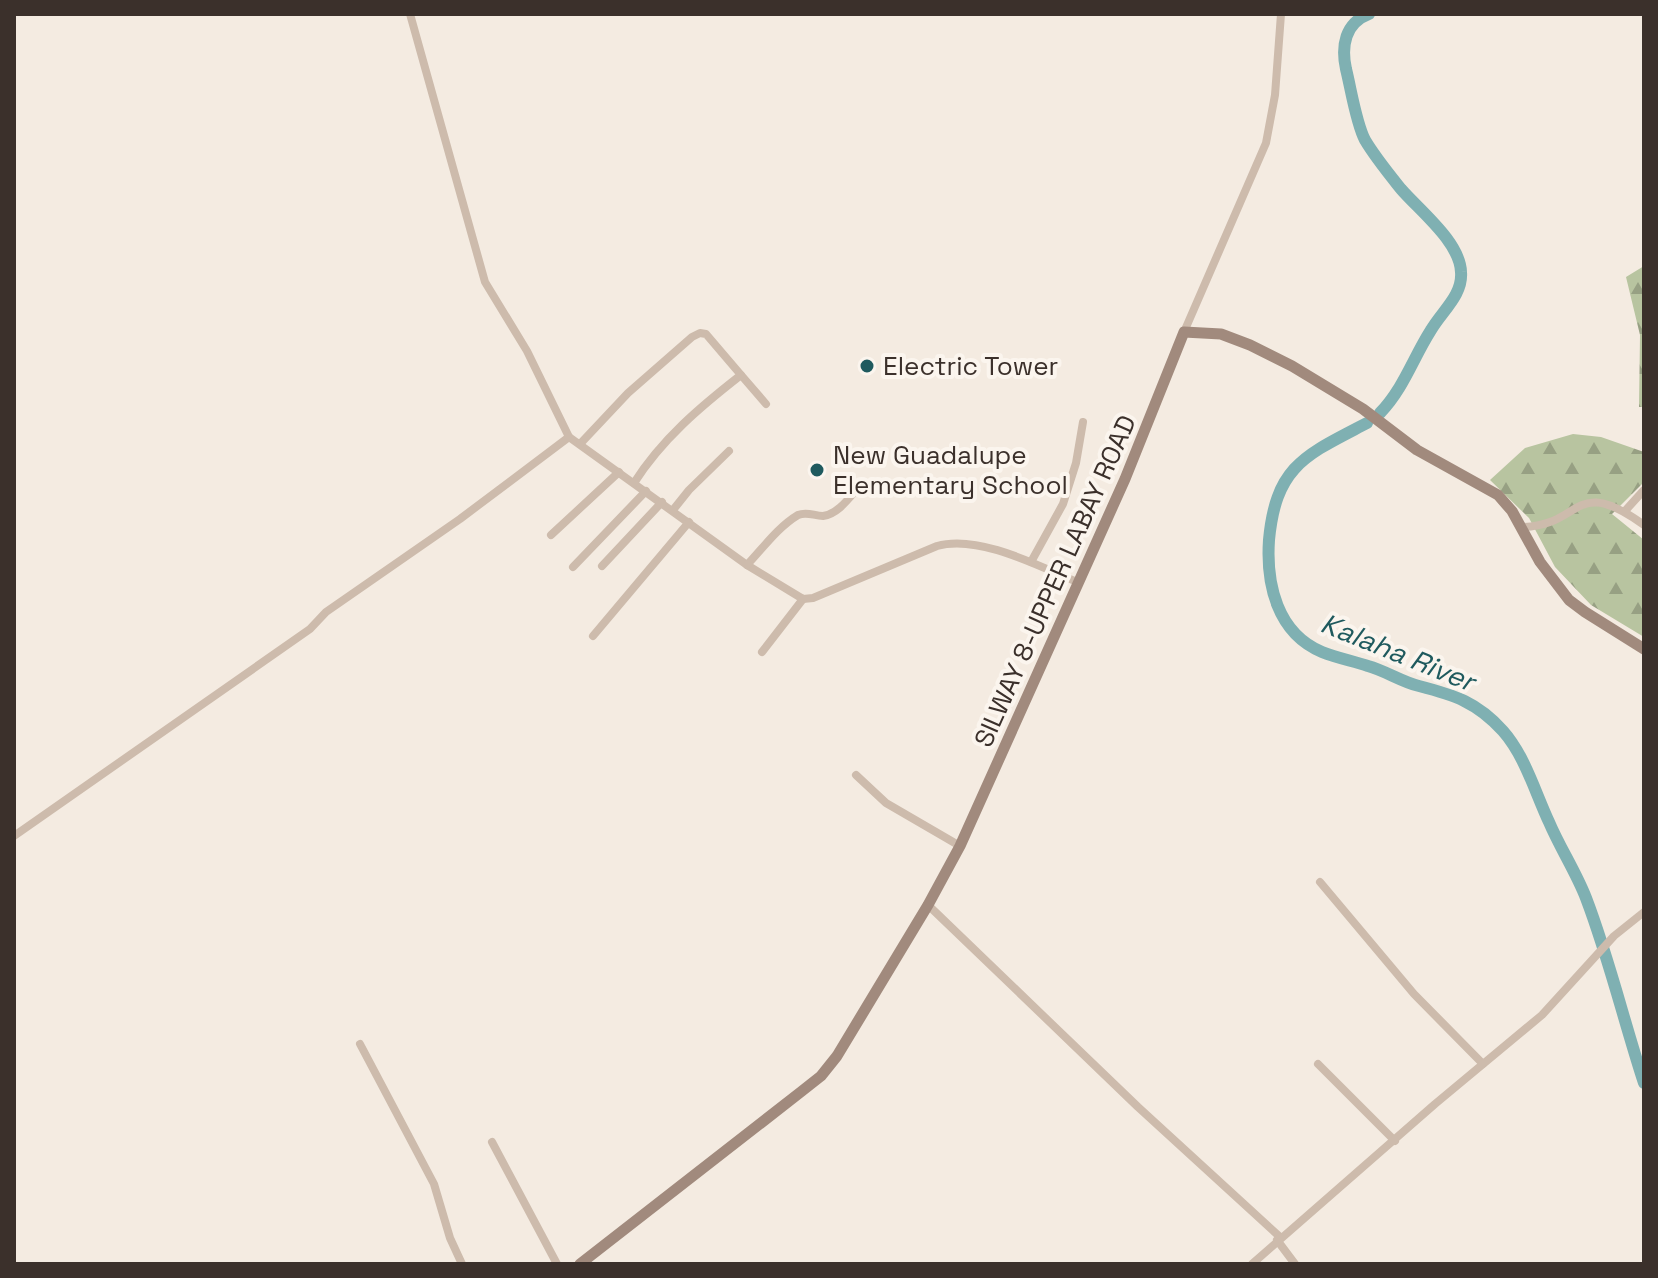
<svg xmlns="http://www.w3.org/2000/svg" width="1658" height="1278" font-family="'Space Grotesk',sans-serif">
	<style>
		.forest { fill: url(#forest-firs) }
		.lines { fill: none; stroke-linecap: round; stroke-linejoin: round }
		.river { stroke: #7fb0b2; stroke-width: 12 }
		.minor { stroke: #cdbbac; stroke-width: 8 }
		.secondary { stroke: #a18a7d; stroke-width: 11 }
		.poi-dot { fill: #1f5a5e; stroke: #fbf5ee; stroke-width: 3 }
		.labels { text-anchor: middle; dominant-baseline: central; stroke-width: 8; stroke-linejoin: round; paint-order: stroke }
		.poi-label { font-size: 26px; fill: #3b302b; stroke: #fbf5ee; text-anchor: start }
		.street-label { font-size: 26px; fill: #3b302b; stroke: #fbf5ee }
		.water-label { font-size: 28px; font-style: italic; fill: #1f5a5e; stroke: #fbf5ee }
	</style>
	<defs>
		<pattern id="forest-firs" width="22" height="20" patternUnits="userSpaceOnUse" patternTransform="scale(2)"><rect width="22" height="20" fill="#b8c4a0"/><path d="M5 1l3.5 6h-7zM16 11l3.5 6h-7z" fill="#97a083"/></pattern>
	</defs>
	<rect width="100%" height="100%" fill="#f4ebe1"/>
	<g class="forest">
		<polygon points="1644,266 1644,407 1639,407 1640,335 1626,277"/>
		<polygon points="1573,434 1601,437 1644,452 1644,482 1612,514 1644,540 1644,637 1591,605 1555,567 1529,518 1490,480 1525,448"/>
	</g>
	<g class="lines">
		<g class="river">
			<path d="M 1369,14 C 1345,23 1341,46 1346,69 C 1351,89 1356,123 1365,140 C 1375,157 1389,174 1401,189 C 1420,211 1460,242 1461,272 C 1463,295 1442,311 1431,330 C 1413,358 1404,388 1380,413"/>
			<path d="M 1367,423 C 1306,455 1276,465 1269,540 C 1266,584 1277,633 1322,652 C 1337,658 1353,661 1368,666 C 1386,671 1402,682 1419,686 C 1454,695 1477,702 1503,731 C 1525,756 1535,792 1549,822 C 1560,848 1576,872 1586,898 C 1609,958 1624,1022 1644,1083"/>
		</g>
		<g class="minor">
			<path d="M 410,14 L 485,282 L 527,351 L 569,437 L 747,565 L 803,599 L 813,598 L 937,546 C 978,534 1039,566 1077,582"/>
			<polyline points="1184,332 1266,143 1275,95 1281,14"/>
			<polyline points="741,375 766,404"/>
			<path d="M 580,444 L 628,393 L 692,337 L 700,333 L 706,334 L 741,375 C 700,407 662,439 634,483"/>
			<polyline points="673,510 689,490 729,451"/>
			<polyline points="1625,511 1644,490"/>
			<path d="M 1521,527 C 1583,527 1572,473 1644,525"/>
			<polyline points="551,535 619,472"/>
			<polyline points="1031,562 1063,504 1076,463 1083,422"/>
			<path d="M 747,565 C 763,548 778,527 798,515 C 807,511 814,516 823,516 C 838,514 849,498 858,488"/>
			<polyline points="602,566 662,502"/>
			<polyline points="573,567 646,491"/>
			<polyline points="593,636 689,522"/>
			<polyline points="762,652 803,599"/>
			<polyline points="856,775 886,803 960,846"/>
			<polyline points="14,836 310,629 326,612 460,519 569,437"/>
			<polyline points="1320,882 1414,994 1483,1064"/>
			<polyline points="928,905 1138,1107 1280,1237"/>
			<polyline points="360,1044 434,1184 450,1238 462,1264"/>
			<polyline points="1318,1064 1395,1141"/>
			<polyline points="492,1142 557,1264"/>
			<polyline points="1277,1240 1295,1264"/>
			<polyline points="1252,1264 1435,1104 1542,1015 1614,936 1644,912"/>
		</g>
		<polyline class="secondary" points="580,1264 802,1091 821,1076 837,1056 928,905 960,846 1125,479 1184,332 1221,334 1250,345 1292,366 1363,409 1417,450 1498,495 1512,511 1540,562 1569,600 1585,612 1644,649"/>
	</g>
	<g class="poi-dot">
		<circle cx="867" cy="366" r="8"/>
		<circle cx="817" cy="470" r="8"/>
	</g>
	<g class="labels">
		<g class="poi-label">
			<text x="883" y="366">Electric Tower</text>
			<text x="833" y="455">New Guadalupe<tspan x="833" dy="30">Elementary School</tspan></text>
		</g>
		<g class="street-label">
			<text transform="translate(1055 581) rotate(-66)">SILWAY 8-UPPER LABAY ROAD</text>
		</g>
		<g class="water-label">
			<text transform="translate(1398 652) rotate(22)">Kalaha River</text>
		</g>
	</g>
	<rect width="1658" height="1278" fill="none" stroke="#3b302b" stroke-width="32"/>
</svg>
